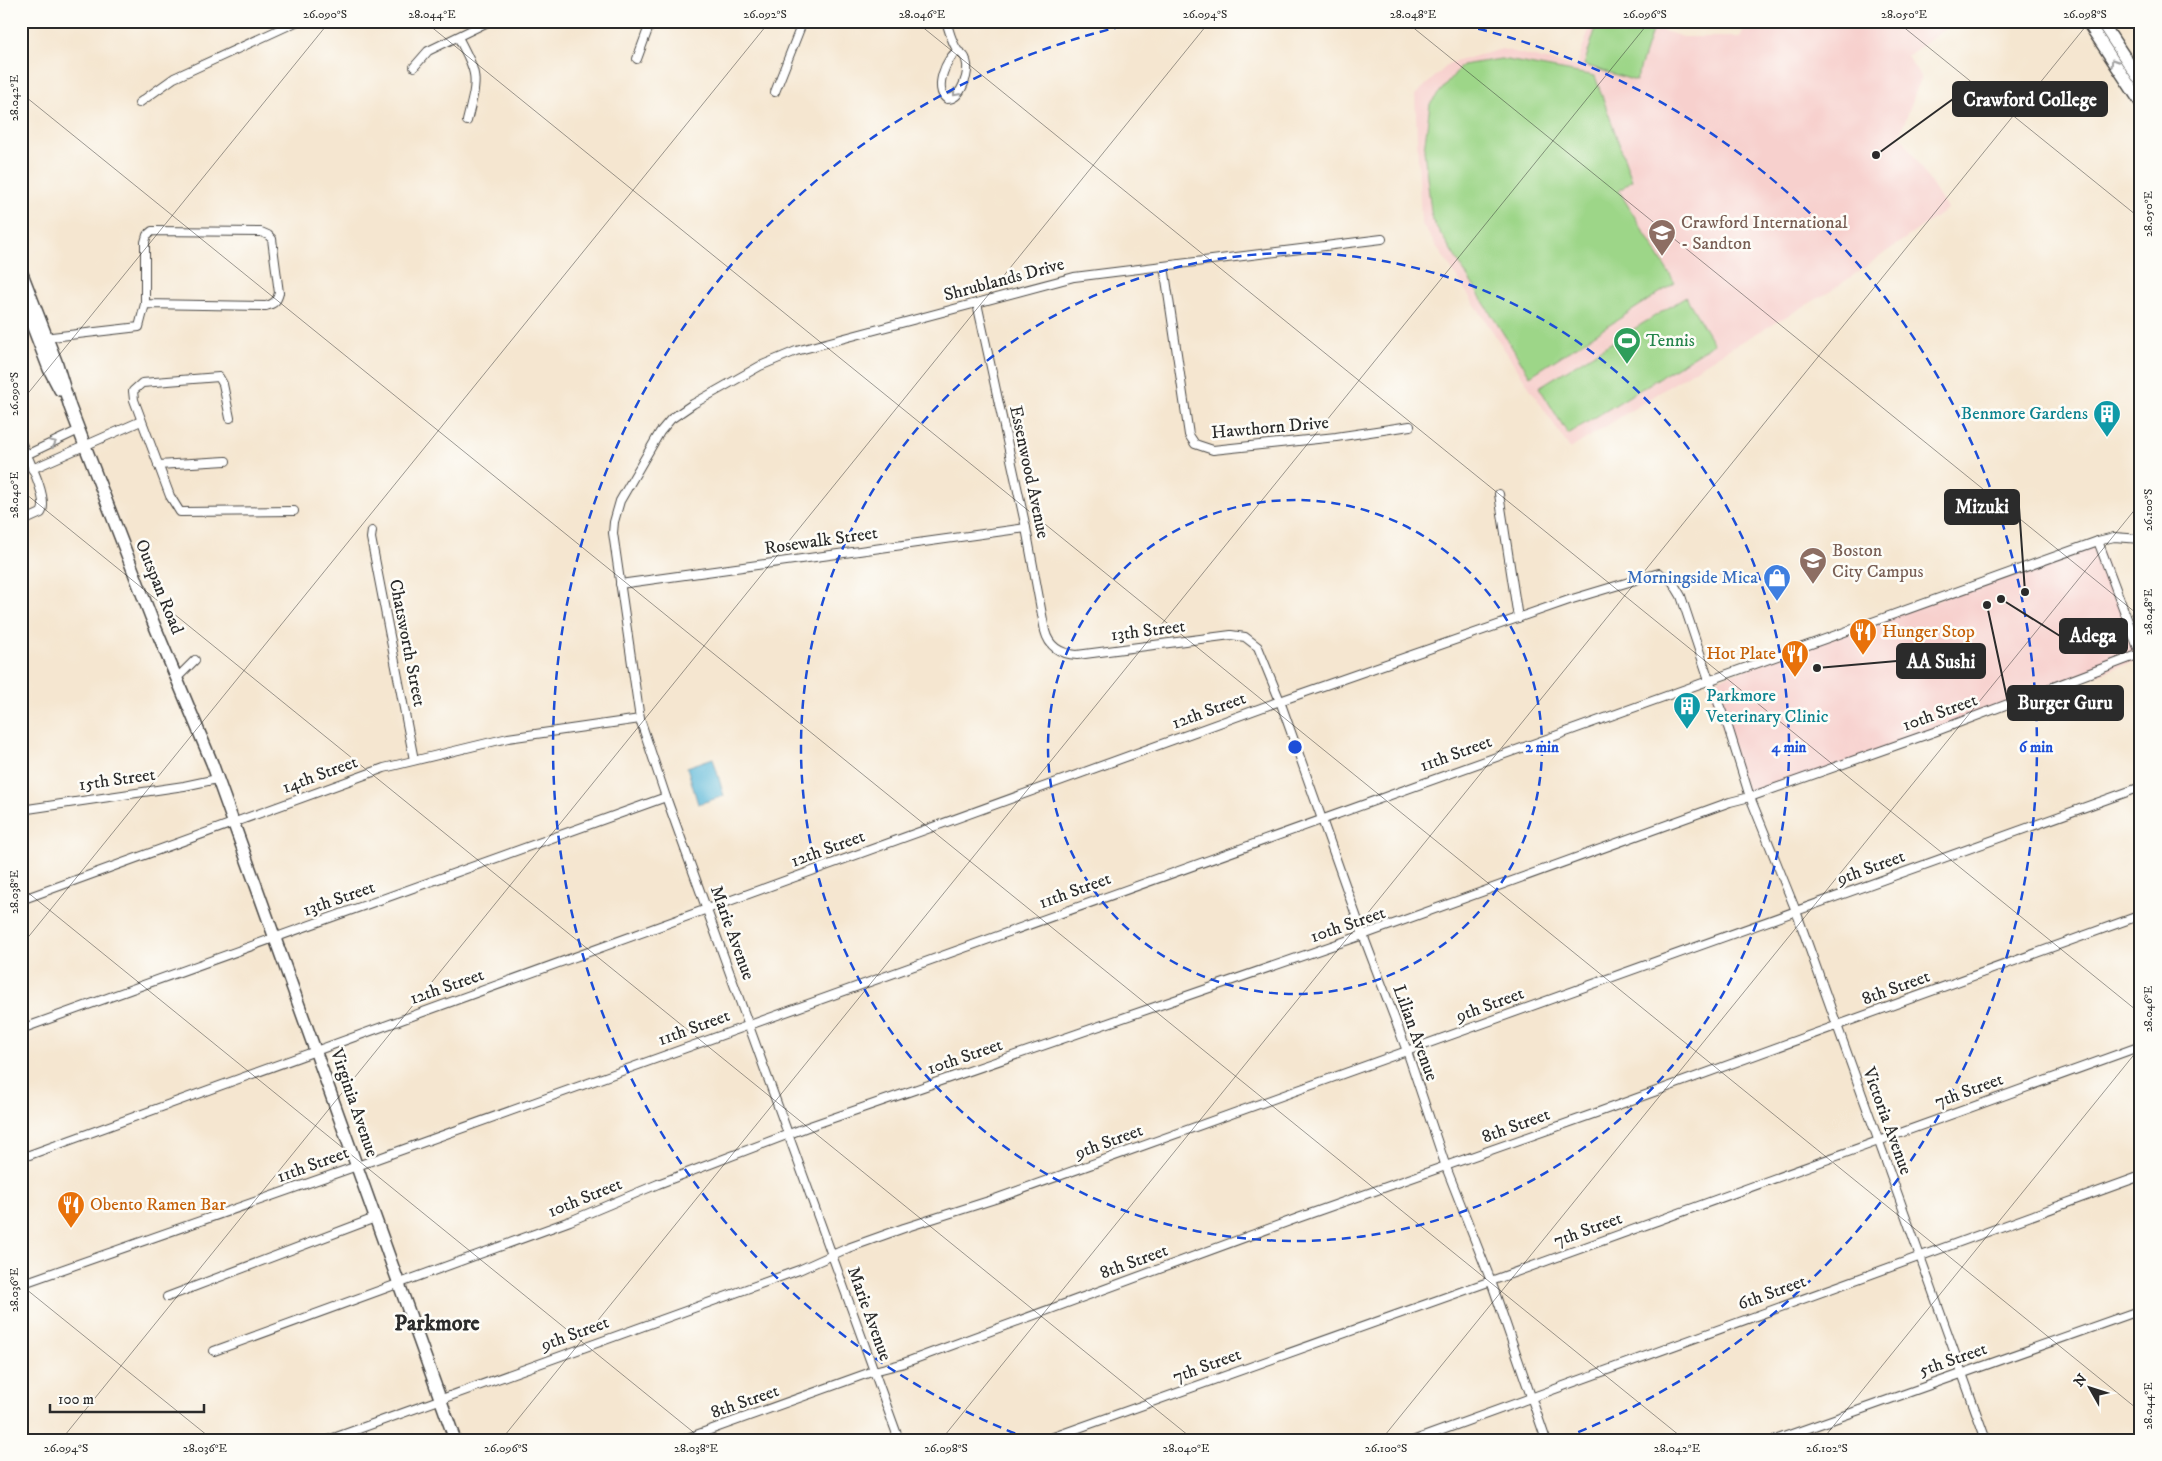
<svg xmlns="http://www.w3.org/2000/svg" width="2162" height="1461" font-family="'IM FELL DW Pica',serif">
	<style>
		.built { fill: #f7d0cd }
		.green { fill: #9dd688; stroke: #64805a }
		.water { fill: #5ab7d8; stroke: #427182 }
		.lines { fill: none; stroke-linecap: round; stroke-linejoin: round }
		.street-casing { stroke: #494744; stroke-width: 10 }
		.secondary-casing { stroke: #494744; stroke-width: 14 }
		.street { stroke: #fff; stroke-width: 8 }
		.secondary { stroke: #fff; stroke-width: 11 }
		.oneway { stroke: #a0a0a0 }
		.ticks { fill: none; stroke: #2b2b2b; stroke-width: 1; stroke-opacity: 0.45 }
		.ring { fill: none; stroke: #1d4ed8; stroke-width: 2.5; stroke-dasharray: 9 6 }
		.labels { text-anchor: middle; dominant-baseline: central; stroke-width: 5; stroke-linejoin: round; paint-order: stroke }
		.education-label { font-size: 18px; fill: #785e54; stroke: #fdfcf7; text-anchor: start }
		.street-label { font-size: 18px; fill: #2b2b2b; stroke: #fdfcf7 }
		.leisure-label { font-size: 18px; fill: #27864d; stroke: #fdfcf7; text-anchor: start }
		.culture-label { font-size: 18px; fill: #0d838f; stroke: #fdfcf7; text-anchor: end }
		.shop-label { font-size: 18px; fill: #366cbe; stroke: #fdfcf7; text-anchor: end }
		.food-label { font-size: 18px; fill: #c56008; stroke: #fdfcf7; text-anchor: start }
		.district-label { font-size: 22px; font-weight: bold; fill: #2b2b2b; stroke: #fdfcf7 }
		.centre { fill: #1d4ed8; stroke: #fdfcf7; stroke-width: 2.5 }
		.ring-label { font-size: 15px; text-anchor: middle; font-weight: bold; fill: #1d4ed8; stroke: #fdfcf7; stroke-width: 5; stroke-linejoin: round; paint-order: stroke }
		.leader { fill: none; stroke: #2b2b2b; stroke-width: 2 }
		.callout-dot { fill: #2b2b2b; stroke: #fdfcf7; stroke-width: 2 }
		.callout { fill: #2b2b2b; stroke: #2b2b2b; stroke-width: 2 }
		.callout-label { font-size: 19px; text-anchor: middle; font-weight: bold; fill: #fff }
		.neatline { fill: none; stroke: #2b2b2b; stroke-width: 2 }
		.ticks-label { font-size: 12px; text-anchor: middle; fill: #2b2b2b }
	</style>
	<rect width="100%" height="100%" fill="#fdfcf7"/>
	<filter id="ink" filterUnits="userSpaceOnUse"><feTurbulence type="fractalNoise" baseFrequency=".02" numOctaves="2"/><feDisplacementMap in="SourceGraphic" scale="10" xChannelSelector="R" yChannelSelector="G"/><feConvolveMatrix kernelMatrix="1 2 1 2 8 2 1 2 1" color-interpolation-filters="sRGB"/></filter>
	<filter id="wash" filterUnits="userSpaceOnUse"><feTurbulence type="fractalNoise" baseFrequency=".0096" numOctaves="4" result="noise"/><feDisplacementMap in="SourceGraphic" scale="20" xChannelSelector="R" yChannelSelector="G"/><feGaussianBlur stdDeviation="1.12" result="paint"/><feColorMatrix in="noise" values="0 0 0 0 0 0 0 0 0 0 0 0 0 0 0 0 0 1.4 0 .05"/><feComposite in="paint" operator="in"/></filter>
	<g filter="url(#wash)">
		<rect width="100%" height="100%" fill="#f5e6d0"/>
		<g class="built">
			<polygon points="1592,21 1631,21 1683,37 1740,37 1748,21 1957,21 1907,56 1921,78 1900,134 1947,209 1831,291 1722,353 1570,449 1421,223 1415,95 1450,63 1502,49 1576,67"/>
			<polygon points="2098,541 2141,659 1746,798 1707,683"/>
		</g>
		<g class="green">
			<polygon points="1598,21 1621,21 1652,31 1636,81 1584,65"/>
			<polygon points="1501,59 1595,76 1632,180 1619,191 1675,283 1530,376 1432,220 1424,150 1430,104 1462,65"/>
			<polygon points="1686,297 1714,344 1568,434 1539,387"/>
		</g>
		<polygon class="water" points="713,758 724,796 698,804 687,767"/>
	</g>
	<g filter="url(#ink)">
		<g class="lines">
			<defs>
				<g id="street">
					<path d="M 946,21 C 949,30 952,44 958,51 C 962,54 965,55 966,60 C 970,72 962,99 947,99 C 933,90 946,57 958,51"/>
					<path d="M 458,37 C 479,77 478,77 467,121"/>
					<polyline points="637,59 651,21"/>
					<polyline points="414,67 428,51 490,21"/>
					<polyline points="775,92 803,21"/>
					<polyline points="139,103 174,78 298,21"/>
					<polyline points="1164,266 1189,435 1195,444 1213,450 1336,437 1410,426"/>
					<path d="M 977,303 L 1026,528 L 1045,631 C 1049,647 1061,654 1077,655 L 1231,635 L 1245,637 L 1258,647 L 1280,701 L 1363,935 L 1407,1051 L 1446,1167 L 1491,1281 L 1546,1440"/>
					<path d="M 43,338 L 139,327 L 145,304 L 145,242 L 147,235 L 152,231 L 261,232 L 268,235 L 272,239 L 279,293 C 277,301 274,304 266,306 L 145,304"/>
					<polyline points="230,418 223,384 219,377 142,383 133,391 134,400 170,496 180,512 294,511"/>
					<path d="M 21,442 C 27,456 50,500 41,513 L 21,522"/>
					<polyline points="26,455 79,430"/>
					<polyline points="158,465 226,461"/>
					<polyline points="32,469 141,421"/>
					<polyline points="1499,494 1518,618"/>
					<polyline points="372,531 371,538 414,760"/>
					<polyline points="2098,541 2141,656"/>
					<polyline points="620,584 1026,528"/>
					<polyline points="177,678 195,660"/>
					<polyline points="21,810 184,786 217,779"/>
					<polyline points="21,900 384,768 508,738 640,719"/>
					<polyline points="21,1029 666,797"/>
					<polyline points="21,1158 1280,701 1569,600 1659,573 1672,581 1681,596 1709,680 1728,727 1750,797 1796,911 1986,1440"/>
					<polyline points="21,1284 357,1166 2098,541 2114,537 2141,539"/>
					<polyline points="167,1297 375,1218"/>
					<polyline points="214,1351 570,1221 658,1184 810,1126 1363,935 1730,802 1750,797 1934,732 2140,654"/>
					<polyline points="328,1440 799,1270 848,1248 904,1228 995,1199 2141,787"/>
					<polyline points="682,1440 874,1371 901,1364 1298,1218 1596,1113 2141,915"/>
					<polyline points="899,1440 666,797 640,719 613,533 614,522 620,501 660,432 671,419 693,404 760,366 796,351 1074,277 1382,239"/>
					<polyline points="1045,1440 1491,1281 2141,1046"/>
					<polyline points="1415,1440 2141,1176"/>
					<polyline points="1775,1440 2141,1310"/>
					<polyline points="2136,1440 2141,1438"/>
				</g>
				<g id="secondary">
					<polyline points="2087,21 2141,103"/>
					<polyline points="2101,21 2141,82"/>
					<polyline points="21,271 57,364 70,407 151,617 212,763 455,1440"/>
					<polyline points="21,296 49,369 60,390"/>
				</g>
			</defs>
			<use href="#street" class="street-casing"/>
			<use href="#secondary" class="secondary-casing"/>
			<use href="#street" class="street"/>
			<use href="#secondary" class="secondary"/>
		</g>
		<defs><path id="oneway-chevron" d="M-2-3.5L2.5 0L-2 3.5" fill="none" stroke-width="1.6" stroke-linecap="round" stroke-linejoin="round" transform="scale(1.25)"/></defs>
		<g class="oneway">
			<use href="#oneway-chevron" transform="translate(2114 62) rotate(-123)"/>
			<use href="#oneway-chevron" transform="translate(956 93) rotate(132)"/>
			<use href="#oneway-chevron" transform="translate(53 443) rotate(-26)"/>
		</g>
	</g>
	<path class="ticks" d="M 424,21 L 2141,1412M 915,21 L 2141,1014M 1405,21 L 2141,617M 1896,21 L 2141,219M 21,93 L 1685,1440M 21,402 L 330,21M 21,490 L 1194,1440M 21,887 L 703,1440M 21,946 L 770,21M 21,1285 L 213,1440M 61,1440 L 1210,21M 501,1440 L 1650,21M 941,1440 L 2090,21M 1381,1440 L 2141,502M 1822,1440 L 2141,1046"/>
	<g class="ring">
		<circle cx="1295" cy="747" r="247"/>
		<circle cx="1295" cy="747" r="494"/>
		<path d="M1029 1439A741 741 0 0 1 1141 22M1449 22A741 741 0 0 1 1561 1439"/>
	</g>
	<defs>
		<symbol id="school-pin" viewBox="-11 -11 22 30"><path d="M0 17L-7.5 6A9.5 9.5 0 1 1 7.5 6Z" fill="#8d6e63" stroke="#fdfcf7"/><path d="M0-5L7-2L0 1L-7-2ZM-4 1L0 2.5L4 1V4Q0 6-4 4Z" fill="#fff"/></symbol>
		<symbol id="stadium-pin" viewBox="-11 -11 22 30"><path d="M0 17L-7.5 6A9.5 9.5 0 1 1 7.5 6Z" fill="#2e9e5b" stroke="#fdfcf7"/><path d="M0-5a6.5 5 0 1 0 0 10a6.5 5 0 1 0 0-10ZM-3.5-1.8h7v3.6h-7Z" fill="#fff"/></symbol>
		<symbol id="building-pin" viewBox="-11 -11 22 30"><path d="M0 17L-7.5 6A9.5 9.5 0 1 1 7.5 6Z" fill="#0f9aa8" stroke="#fdfcf7"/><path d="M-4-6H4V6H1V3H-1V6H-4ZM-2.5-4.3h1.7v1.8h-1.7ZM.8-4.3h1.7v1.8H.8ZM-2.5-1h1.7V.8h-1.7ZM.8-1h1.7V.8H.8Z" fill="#fff"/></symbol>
		<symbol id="university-pin" viewBox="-11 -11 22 30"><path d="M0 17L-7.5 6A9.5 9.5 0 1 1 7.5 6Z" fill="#8d6e63" stroke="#fdfcf7"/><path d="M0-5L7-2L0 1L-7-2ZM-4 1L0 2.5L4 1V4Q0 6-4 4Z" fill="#fff"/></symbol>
		<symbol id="shop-pin" viewBox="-11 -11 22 30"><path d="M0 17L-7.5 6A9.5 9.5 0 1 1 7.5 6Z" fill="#3f7fe0" stroke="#fdfcf7"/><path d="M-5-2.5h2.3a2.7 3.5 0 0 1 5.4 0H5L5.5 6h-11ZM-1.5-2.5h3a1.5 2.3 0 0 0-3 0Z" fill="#fff"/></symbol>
		<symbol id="restaurant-pin" viewBox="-11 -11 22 30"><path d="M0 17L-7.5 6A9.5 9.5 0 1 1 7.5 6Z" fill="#e8710a" stroke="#fdfcf7"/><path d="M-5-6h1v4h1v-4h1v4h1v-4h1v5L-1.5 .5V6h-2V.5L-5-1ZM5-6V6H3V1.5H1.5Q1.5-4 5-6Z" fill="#fff"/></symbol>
	</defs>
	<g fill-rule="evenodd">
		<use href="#school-pin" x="1646" y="217" width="32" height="43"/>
		<use href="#stadium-pin" x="1611" y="325" width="32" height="43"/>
		<use href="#building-pin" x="2091" y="398" width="32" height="43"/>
		<use href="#university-pin" x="1797" y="545" width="32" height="43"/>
		<use href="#shop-pin" x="1761" y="562" width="32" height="43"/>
		<use href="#restaurant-pin" x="1847" y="616" width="32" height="43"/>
		<use href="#restaurant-pin" x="1779" y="638" width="32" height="43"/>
		<use href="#building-pin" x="1671" y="690" width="32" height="43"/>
		<use href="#restaurant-pin" x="55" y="1189" width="32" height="43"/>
	</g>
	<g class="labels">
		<g class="education-label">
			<text x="1681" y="223">Crawford International<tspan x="1681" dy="21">- Sandton</tspan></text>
			<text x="1832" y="551">Boston<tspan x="1832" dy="21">City Campus</tspan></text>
		</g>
		<g class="street-label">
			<text transform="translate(1004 280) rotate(-15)">Shrublands Drive</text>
			<text transform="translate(1270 428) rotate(-5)">Hawthorn Drive</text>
			<text transform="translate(1029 472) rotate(78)">Essenwood Avenue</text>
			<text transform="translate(821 541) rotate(-8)">Rosewalk Street</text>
			<text transform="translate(159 587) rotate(68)">Outspan Road</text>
			<text transform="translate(1148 631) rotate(-7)">13th Street</text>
			<text transform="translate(407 643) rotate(79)">Chatsworth Street</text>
			<text transform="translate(1209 711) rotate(-20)">12th Street</text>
			<text transform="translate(1940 713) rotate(-20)">10th Street</text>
			<text transform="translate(1456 754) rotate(-20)">11th Street</text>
			<text transform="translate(320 775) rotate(-20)">14th Street</text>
			<text transform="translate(117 780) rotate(-8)">15th Street</text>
			<text transform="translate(828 849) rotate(-20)">12th Street</text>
			<text transform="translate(1871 868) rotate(-20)">9th Street</text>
			<text transform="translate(1075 891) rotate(-20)">11th Street</text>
			<text transform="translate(339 899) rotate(-19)">13th Street</text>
			<text transform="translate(1348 925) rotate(-19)">10th Street</text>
			<text transform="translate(732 933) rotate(70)">Marie Avenue</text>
			<text transform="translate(447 987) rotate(-19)">12th Street</text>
			<text transform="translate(1896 988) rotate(-20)">8th Street</text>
			<text transform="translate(1490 1005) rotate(-20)">9th Street</text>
			<text transform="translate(694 1028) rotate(-20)">11th Street</text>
			<text transform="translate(1415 1033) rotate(70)">Lilian Avenue</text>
			<text transform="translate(965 1057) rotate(-19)">10th Street</text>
			<text transform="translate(1969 1091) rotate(-20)">7th Street</text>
			<text transform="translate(354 1103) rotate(71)">Virginia Avenue</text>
			<text transform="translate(1887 1121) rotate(70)">Victoria Avenue</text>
			<text transform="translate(1516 1126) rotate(-20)">8th Street</text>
			<text transform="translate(1109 1142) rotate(-20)">9th Street</text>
			<text transform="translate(313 1165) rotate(-20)">11th Street</text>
			<text transform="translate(585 1198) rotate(-22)">10th Street</text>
			<text transform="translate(1588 1230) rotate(-20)">7th Street</text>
			<text transform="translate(1134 1262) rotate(-20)">8th Street</text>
			<text transform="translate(1772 1293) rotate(-20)">6th Street</text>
			<text transform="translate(869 1314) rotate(70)">Marie Avenue</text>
			<text transform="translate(575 1334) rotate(-20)">9th Street</text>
			<text transform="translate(1953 1360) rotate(-19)">5th Street</text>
			<text transform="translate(1207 1366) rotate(-20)">7th Street</text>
			<text transform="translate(745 1402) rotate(-19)">8th Street</text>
		</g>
		<g class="leisure-label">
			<text x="1646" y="341">Tennis</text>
		</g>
		<g class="culture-label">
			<text x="2088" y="414">Benmore Gardens</text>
			<text x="1706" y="696" text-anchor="start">Parkmore<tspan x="1706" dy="21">Veterinary Clinic</tspan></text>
		</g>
		<g class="shop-label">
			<text x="1758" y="578">Morningside Mica</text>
		</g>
		<g class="food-label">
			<text x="1882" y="632">Hunger Stop</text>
			<text x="1776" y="654" text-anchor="end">Hot Plate</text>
			<text x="90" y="1205">Obento Ramen Bar</text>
		</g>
		<g class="district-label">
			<text x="437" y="1323">Parkmore</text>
		</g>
	</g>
	<circle cx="1295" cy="747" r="8" class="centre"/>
	<g class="ring-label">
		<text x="1542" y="752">2 min</text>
		<text x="1789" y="752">4 min</text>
		<text x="2036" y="752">6 min</text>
	</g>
	<path class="leader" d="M1876 155L1953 99M2025 592L2019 507M2001 599L2060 636M1817 668L1897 661M1987 605L2008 703"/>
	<g class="callout-dot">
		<circle cx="1876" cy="155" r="5"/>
		<circle cx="2025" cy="592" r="5"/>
		<circle cx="2001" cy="599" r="5"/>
		<circle cx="1817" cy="668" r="5"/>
		<circle cx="1987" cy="605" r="5"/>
	</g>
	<g class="callout">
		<rect x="1953" y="82" width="154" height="34" rx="5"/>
		<rect x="1945" y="490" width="74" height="34" rx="5"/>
		<rect x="2060" y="619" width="67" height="34" rx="5"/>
		<rect x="1897" y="644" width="88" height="34" rx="5"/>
		<rect x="2008" y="686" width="115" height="34" rx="5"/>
	</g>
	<g class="callout-label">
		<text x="2030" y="106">Crawford College</text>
		<text x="1982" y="513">Mizuki</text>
		<text x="2093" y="642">Adega</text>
		<text x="1941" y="668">AA Sushi</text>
		<text x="2065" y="709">Burger Guru</text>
	</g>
	<rect width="2162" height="1461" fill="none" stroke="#fdfcf7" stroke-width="55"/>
	<g transform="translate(2090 1388) rotate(309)" stroke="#fdfcf7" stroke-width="4" paint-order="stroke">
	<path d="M0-4L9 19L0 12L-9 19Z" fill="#2b2b2b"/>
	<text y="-8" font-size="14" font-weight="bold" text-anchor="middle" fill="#2b2b2b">N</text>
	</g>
	<path d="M50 1404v8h154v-8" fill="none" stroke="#2b2b2b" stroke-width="2.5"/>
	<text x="58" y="1404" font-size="15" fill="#2b2b2b" stroke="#fdfcf7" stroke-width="4" paint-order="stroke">100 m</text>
	<rect x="28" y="28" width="2106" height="1406" class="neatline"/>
	<g class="ticks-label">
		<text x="325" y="18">26.090°S</text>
		<text x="432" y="18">28.044°E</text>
		<text x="765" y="18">26.092°S</text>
		<text x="922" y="18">28.046°E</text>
		<text x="1205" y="18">26.094°S</text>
		<text x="1413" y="18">28.048°E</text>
		<text x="1645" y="18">26.096°S</text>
		<text x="1904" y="18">28.050°E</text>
		<text x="2085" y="18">26.098°S</text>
		<text transform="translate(14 98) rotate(-90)" y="4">28.042°E</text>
		<text transform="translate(2148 214) rotate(-90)" y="4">28.050°E</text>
		<text transform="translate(14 394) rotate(-90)" y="4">26.090°S</text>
		<text transform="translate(14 495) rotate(-90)" y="4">28.040°E</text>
		<text transform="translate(2148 510) rotate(-90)" y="4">26.100°S</text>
		<text transform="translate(2148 612) rotate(-90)" y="4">28.048°E</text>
		<text transform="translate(14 892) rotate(-90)" y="4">28.038°E</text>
		<text transform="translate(2148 1009) rotate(-90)" y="4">28.046°E</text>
		<text transform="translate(14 1290) rotate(-90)" y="4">28.036°E</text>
		<text transform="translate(2148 1406) rotate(-90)" y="4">28.044°E</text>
		<text x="66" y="1452">26.094°S</text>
		<text x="205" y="1452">28.036°E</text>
		<text x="506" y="1452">26.096°S</text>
		<text x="696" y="1452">28.038°E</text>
		<text x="946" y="1452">26.098°S</text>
		<text x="1186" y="1452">28.040°E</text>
		<text x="1386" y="1452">26.100°S</text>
		<text x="1677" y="1452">28.042°E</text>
		<text x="1827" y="1452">26.102°S</text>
	</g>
</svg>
